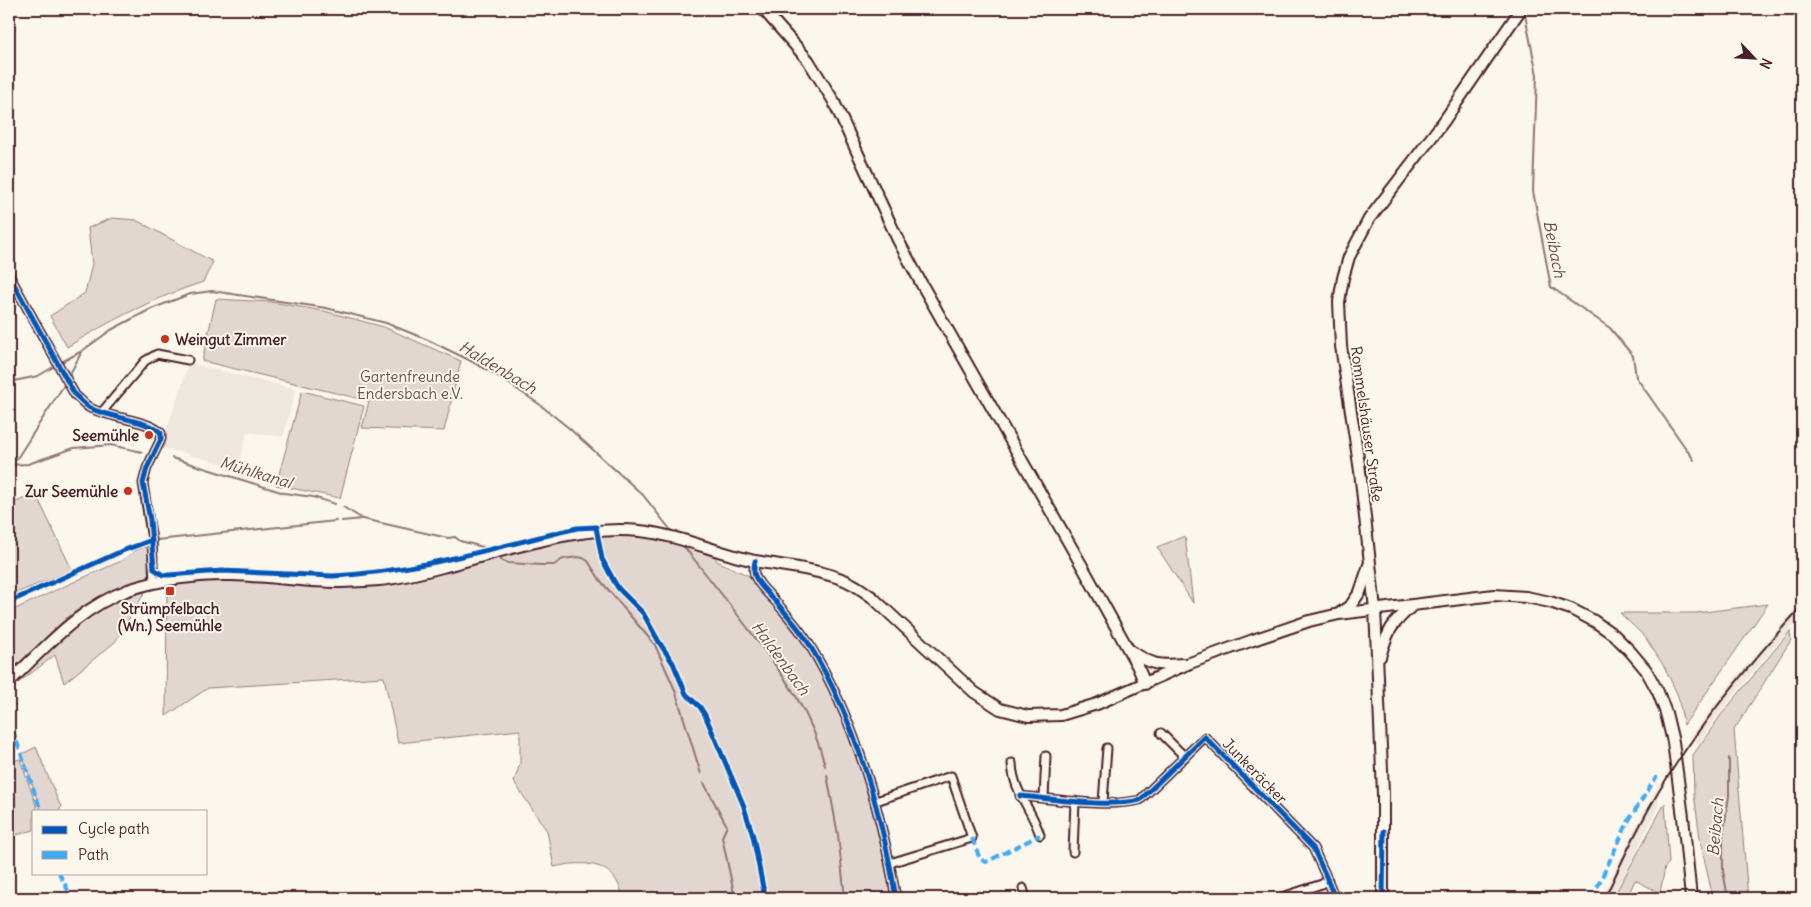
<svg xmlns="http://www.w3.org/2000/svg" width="1811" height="907" font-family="Delius,sans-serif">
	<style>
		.built { fill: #eee7de }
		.green { fill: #e2d7d0; stroke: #967b7e }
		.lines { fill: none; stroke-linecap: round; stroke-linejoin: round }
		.stream { stroke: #907477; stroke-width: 2 }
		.street-casing { stroke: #4a1f2b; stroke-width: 11 }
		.secondary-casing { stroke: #4a1f2b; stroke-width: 14 }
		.street { stroke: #fbf7ec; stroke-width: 7 }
		.secondary { stroke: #fbf7ec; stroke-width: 10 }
		.rail { stroke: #4a1f2b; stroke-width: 2 }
		.quiet { stroke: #3fa9f5; stroke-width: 4; stroke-dasharray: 8 4; stroke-linecap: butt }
		.cycleway-casing { stroke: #fbf7ec; stroke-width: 8 }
		.cycleway { stroke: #0057b8; stroke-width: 5 }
		.poi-dot { fill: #c8321e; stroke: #fbf7ec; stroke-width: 2 }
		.labels { text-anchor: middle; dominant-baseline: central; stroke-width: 4; stroke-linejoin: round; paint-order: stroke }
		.poi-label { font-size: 15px; font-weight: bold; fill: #4a1f2b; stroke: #fbf7ec; text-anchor: end }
		.park-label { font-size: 15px; fill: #704d54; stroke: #fbf7ec }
		.street-label { font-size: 15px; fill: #4a1f2b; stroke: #fbf7ec }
		.water-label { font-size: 16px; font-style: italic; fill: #6d4a51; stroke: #fbf7ec }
	</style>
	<rect width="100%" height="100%" fill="#fbf7ec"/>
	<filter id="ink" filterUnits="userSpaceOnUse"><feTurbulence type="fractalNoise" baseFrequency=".02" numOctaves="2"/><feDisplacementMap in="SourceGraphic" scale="10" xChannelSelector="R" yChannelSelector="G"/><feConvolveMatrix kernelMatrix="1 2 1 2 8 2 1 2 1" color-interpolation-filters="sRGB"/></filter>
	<g filter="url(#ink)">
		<g class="built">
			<polygon points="189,363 296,389 283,437 247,432 238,468 161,447"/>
			<polygon points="1802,601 1802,617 1773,648 1743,684 1715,719 1698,745 1691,736 1734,680"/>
			<polygon points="1660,783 1658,808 1613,898 1602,898 1632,835"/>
		</g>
		<g class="green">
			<path d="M 112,218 L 136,220 L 213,262 L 203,282 C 154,298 111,320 67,347 L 50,316 L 85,293 L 92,264 L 88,228 Z"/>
			<polygon points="216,299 271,302 324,311 384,327 461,361 444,431 362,428 369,401 202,361"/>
			<polygon points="302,391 364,406 340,498 276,485"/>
			<polygon points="36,494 72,570 9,596 9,507 18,501"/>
			<path d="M 640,534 L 712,552 L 717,561 L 749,576 L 777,607 L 807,646 L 837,703 L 859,763 L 870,799 L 884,854 L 891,898 L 623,898 C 616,861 584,860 554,867 L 547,831 L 514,782 L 520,764 L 520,730 L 398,743 L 384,677 L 208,688 L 166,716 L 167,587 L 197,579 L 381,583 L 565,538 L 596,535 Z"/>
			<polygon points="1185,536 1193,603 1157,547"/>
			<path d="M 146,547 L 151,551 C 151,561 151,575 144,582 C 128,587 111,591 96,599 C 61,616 37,648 9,674 L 9,612 C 45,595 82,578 119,562 C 129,557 134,549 146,547 Z"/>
			<path d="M 145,592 L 115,642 L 64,683 L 55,655 L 9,690 L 9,688 C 56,647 80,606 145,592 Z"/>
			<polygon points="1768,604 1684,725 1678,696 1665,668 1645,637 1620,613 1696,613"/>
			<polygon points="1790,631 1791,640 1734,730 1748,898 1713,898 1701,845 1694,794 1693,755 1721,715"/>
			<polygon points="36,747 59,803 62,806 59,811 41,811 22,754"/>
			<polygon points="20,759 38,811 34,811 34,830 9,837 9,762"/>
			<polygon points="1665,803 1669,863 1665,867 1660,893 1635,880 1627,898 1614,898 1619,887"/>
		</g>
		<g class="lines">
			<g class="stream">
				<polyline points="1525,15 1537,75 1533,191 1551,287 1610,328 1633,356 1636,377 1694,460"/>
				<polyline points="60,363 82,351 111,330 151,309 190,294 212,291 326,308 386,323 428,340 469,360 493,373 539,404 570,429 643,495 673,533"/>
				<polyline points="68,378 81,353"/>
				<polyline points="9,382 38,376 55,366"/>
				<polyline points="172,458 284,493 313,497 335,504"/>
				<polyline points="16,460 66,382"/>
				<polyline points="9,465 28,464 74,448 111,445 142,452"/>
				<polyline points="9,473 11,470"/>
				<polyline points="343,507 363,519 448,538 455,537 460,541 483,547"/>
				<polyline points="342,521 362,519"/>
				<polyline points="157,540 336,521"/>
				<path d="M 682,544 C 705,573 728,602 750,631 C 783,675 812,712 825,766"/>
				<polyline points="501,560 508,563 542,565 554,565 563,559 578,557 583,558 588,561 600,580 655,645 675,690 701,774"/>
				<polyline points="9,605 118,556"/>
				<polyline points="827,775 838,835 845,898"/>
				<polyline points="704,783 727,826 722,837 735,898"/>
				<polyline points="1728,898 1723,871 1723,834 1729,796 1729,758"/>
			</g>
			<defs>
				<g id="street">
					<path d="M 9,275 L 75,395 C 80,399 85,405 90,408 C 109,418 149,420 161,433 L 161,439 L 147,468 L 143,483 L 152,540 L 154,583"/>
					<polyline points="102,412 145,361 157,354 188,360"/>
					<path d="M 755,561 C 754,566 753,571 755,576 C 759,586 769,594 776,602 C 787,615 800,629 809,644 C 856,721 881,810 896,898"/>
					<polyline points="1161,733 1185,757"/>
					<path d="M 1012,763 C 1013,792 1032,809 1040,835"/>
					<path d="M 1020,796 C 1056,799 1105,808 1140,800 L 1205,737 L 1313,848 L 1325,874 L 1335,898"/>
					<polyline points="1044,798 1046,756"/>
					<polyline points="876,801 951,776 972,838 890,863"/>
					<polyline points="1103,802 1107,748"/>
					<polyline points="1073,852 1075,801"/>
					<polyline points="1023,888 1026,898"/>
					<polyline points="1279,898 1322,884 1328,880"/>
				</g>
				<g id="secondary">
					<polyline points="763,9 808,60 833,100 898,240 921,283 1086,573 1138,667 1145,684"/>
					<polyline points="1340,613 1351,605 1360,592 1369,565"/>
					<path d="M 1131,651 C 1152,665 1158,666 1183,664"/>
					<path d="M 1380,657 C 1388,629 1392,624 1413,605"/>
					<path d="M 9,682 C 46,647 79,608 128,590 C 158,580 200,574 232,575 C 266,576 299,581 333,582 C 348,582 364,581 379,580 C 403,578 427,571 450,565 C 510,549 578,525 640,531 C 679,535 717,553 755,561 C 782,566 811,568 836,577 C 850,581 861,589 872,597 L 974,692 L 1000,709 L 1028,716 L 1061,715 L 1097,704 L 1190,663 L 1253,640 L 1309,621 L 1339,614 L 1494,595 L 1526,597 L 1550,602 L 1571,609 L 1594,621 L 1614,635 L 1630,651 L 1646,670 L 1658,692 L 1666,713 L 1673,742 L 1683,817 L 1691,898"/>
					<polyline points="1383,898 1383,793 1375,609 1360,471 1341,346 1339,302 1343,278 1349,257 1369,219 1444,121 1521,9"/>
				</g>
			</defs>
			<use href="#street" class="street-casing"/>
			<use href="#secondary" class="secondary-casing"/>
			<use href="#street" class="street"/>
			<use href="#secondary" class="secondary"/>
			<path class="rail" d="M 1605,898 C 1626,852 1648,806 1676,764 C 1713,707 1757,655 1802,606"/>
			<g class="quiet">
				<polyline points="9,719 39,805 39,811"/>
				<polyline points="972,838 980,859 986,862 1040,835"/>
				<polyline points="59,873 72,898"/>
				<polyline points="1592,898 1629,820 1657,776"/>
			</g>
			<defs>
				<g id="cycleway">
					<path d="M 9,275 L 75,395 C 80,399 85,405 90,408 C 109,418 149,420 161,433 L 161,439 L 147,468 L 143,483 L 150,520 L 154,569 L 163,575 L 169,575 L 222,571 L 333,576 C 416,572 496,547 577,528 L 596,527 L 602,559 L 615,583 L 619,589 L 643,613 L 659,642 L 673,663 L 686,694 L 700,707 L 705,715 L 743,804 L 753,836 L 765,898"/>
					<path d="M 755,561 C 754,566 753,571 755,576 C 759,586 769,594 776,602 C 787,615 800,629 809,644 C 856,721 881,810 896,898"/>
					<polyline points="9,602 122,551 152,540"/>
					<path d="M 1020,796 C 1056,799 1105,808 1140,800 L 1205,737 L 1313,848 L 1325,874 L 1335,898"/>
					<polyline points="1383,898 1384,831"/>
				</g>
			</defs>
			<use href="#cycleway" class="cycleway-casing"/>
			<use href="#cycleway" class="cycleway"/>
		</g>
	</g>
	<g class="poi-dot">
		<circle cx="165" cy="339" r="5"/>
		<circle cx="149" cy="435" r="5"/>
		<circle cx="128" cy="491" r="5"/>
		<rect x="165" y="586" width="10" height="10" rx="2.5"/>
	</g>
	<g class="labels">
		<g class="poi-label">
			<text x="175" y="339" text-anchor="start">Weingut Zimmer</text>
			<text x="139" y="435">Seemühle</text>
			<text x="118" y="491">Zur Seemühle</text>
			<text x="170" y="608" text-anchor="middle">Strümpfelbach<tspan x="170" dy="17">(Wn.) Seemühle</tspan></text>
		</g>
		<g class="park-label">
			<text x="410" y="376">Gartenfreunde<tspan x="410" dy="17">Endersbach e.V.</tspan></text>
		</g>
		<g class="street-label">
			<text transform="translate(1367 424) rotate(82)">Rommelshäuser Straße</text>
			<text transform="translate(1255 771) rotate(46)">Junkeräcker</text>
		</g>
		<g class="water-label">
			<text transform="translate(1555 249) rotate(79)">Beibach</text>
			<text transform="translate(498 367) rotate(31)">Haldenbach</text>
			<text transform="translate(256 472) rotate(17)">Mühlkanal</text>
			<text transform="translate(781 658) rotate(54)">Haldenbach</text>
			<text transform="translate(1715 827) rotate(-85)">Beibach</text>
		</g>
	</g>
	<rect width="1811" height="907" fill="none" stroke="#fbf7ec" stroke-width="30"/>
	<rect x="15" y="15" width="1781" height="877" fill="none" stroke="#4a1f2b" stroke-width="2" filter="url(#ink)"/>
	<rect x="32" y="810" width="175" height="65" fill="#fbf7ec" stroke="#b4a19f"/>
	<rect x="42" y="826" width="25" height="8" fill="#0057b8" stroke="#b4a19f"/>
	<text x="78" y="834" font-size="15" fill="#4a1f2b">Cycle path</text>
	<rect x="42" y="851" width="25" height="8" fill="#3fa9f5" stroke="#b4a19f"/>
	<text x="78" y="860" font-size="15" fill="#4a1f2b">Path</text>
	<g transform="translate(1754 58) rotate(115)" stroke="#fbf7ec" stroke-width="4" paint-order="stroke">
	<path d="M0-4L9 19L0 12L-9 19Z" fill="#4a1f2b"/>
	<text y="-8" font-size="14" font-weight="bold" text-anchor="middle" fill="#4a1f2b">N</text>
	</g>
</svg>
